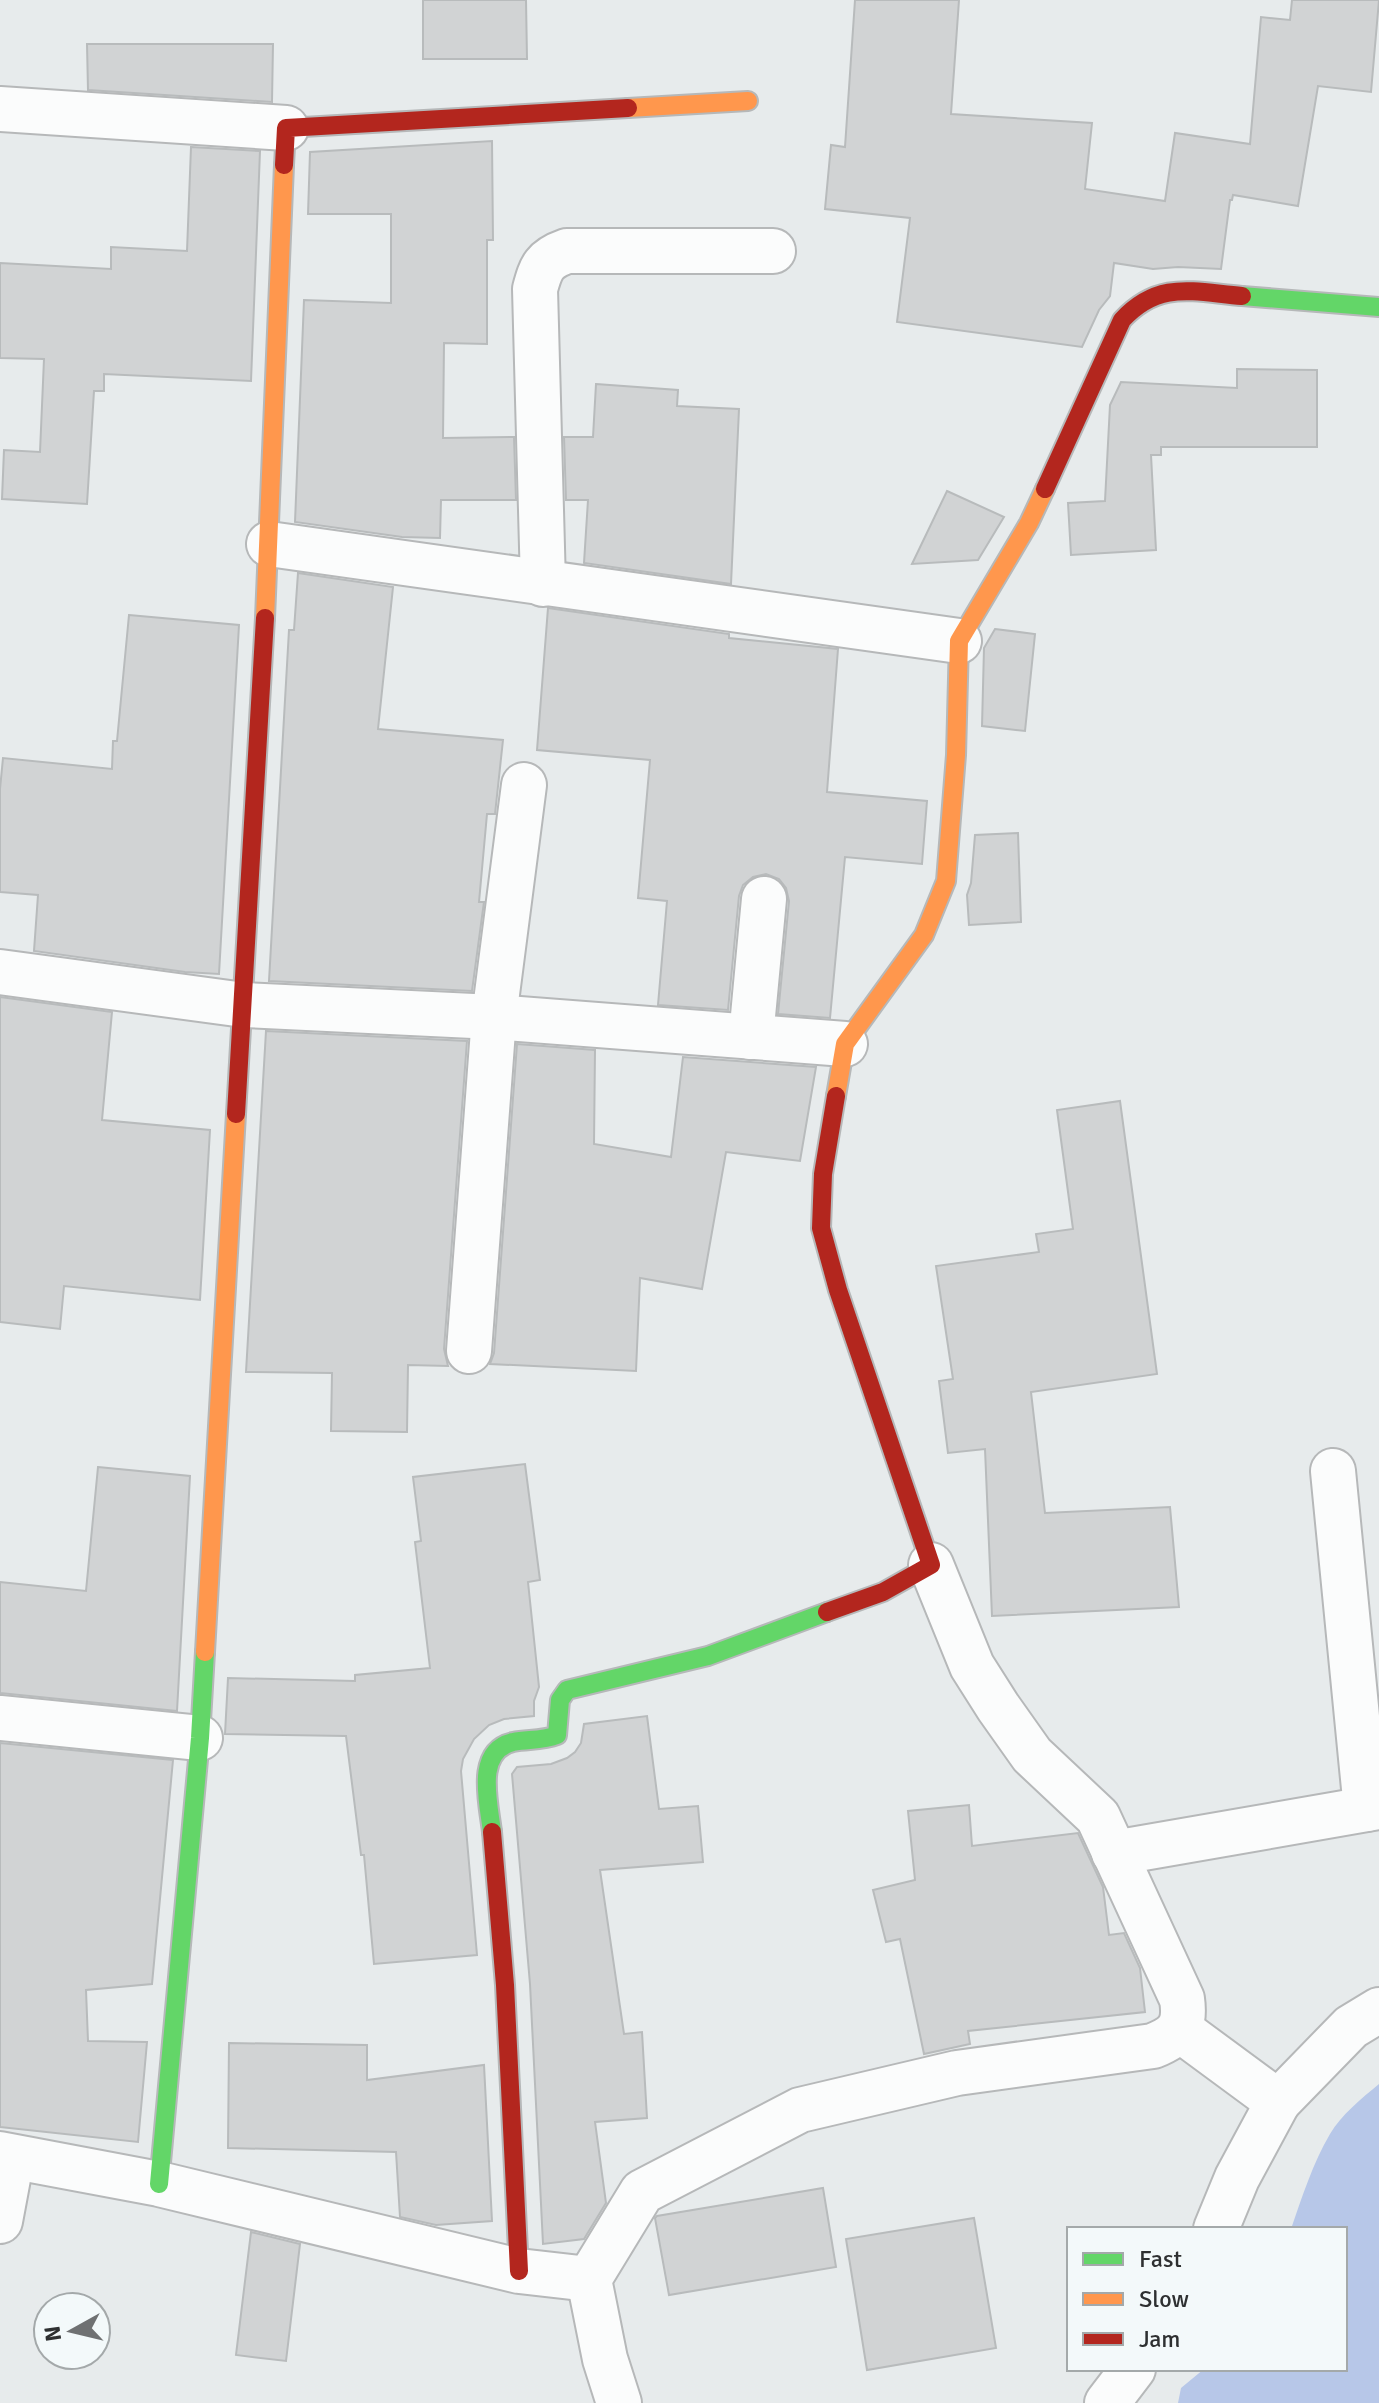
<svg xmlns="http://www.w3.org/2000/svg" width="1379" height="2403" font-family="Signika,sans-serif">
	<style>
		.water { fill: #b7c7e8 }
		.building { fill: #d1d3d4; stroke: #b8bbbc; stroke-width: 2 }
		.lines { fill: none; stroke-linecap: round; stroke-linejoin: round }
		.street-casing { stroke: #b6b8b9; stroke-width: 48 }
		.fast-casing { stroke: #b6b8b9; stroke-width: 22 }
		.slow-casing { stroke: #b6b8b9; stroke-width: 22 }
		.jam-casing { stroke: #b6b8b9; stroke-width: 22 }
		.street { stroke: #fbfcfc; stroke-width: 44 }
		.fast { stroke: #63d668; stroke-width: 18 }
		.slow { stroke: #ff974d; stroke-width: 18 }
		.jam { stroke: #b3261e; stroke-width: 18 }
	</style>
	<rect width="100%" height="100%" fill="#e7ebec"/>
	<path class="water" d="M 1379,2084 L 1379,2403 L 1178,2403 L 1181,2388 L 1204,2369 L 1345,2369 L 1345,2229 L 1291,2229 C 1302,2197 1313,2163 1330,2134 C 1341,2115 1362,2098 1379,2084 Z"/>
	<g class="building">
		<polygon points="423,0 526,0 527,59 423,59"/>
		<polygon points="855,0 959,0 951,114 1092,123 1085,189 1165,201 1175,133 1250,144 1261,17 1290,20 1292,0 1379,0 1371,92 1318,86 1298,206 1233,195 1232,200 1230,200 1221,269 1178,267 1153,269 1114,263 1110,296 1099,310 1082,347 897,322 910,218 825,209 831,145 845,147"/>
		<polygon points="87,44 273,44 272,102 88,90"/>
		<polygon points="492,141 493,240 487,240 487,344 444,343 443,438 514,437 516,500 441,500 440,538 402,537 295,522 304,300 391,303 391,214 308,214 310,152"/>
		<polygon points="191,147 260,151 251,381 104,374 104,391 94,391 87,504 2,499 4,450 40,452 44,359 0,358 0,263 111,269 111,247 187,251"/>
		<polygon points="1237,369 1317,370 1317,447 1161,447 1161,455 1151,455 1156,550 1071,555 1068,503 1105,501 1110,405 1121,382 1237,388"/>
		<polygon points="596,384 678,390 677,406 739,409 731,584 584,563 588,500 566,500 564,437 593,437"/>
		<polygon points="947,491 1004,517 978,560 912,564"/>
		<polygon points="298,573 393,587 378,729 503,740 495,814 487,814 479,902 484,902 472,991 269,981 289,630 294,630"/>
		<polygon points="548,608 729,634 729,638 838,649 827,792 927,801 922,864 845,857 830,1018 778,1014 789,901 786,888 779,879 766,874 753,877 743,885 739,896 728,1010 658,1005 667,901 638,898 650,760 537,750"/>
		<polygon points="129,615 239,625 219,974 185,972 34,951 38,895 0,892 0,789 3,758 112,769 113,741 117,741"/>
		<polygon points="995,629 1035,634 1025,731 982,726 984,648"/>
		<polygon points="1018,833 1021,922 969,925 967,895 971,883 975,835"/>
		<polygon points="0,997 112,1012 102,1120 210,1130 200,1300 64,1286 60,1329 0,1322"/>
		<polygon points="266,1031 467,1041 444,1349 448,1366 408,1365 407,1432 331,1431 332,1373 246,1372"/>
		<polygon points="517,1044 595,1050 594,1144 671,1157 683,1057 816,1067 800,1161 726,1152 702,1289 640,1278 636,1371 490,1364 494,1353"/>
		<polygon points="1120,1101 1157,1374 1031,1392 1045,1513 1170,1507 1179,1607 992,1616 985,1449 948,1453 939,1381 953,1379 936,1266 1039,1252 1036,1234 1073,1229 1057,1110"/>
		<polygon points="525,1464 540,1580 528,1582 539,1687 534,1701 534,1716 504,1719 489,1725 474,1739 463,1759 461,1771 477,1955 374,1964 364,1855 361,1855 346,1736 225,1734 228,1678 355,1681 355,1675 430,1668 415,1542 421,1541 413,1477"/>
		<polygon points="98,1467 190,1476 177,1711 0,1693 0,1582 86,1591"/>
		<polygon points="647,1716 659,1809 698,1806 703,1862 600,1870 624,2034 642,2032 647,2118 595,2122 606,2203 584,2239 543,2244 530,1984 512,1774 517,1767 551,1764 567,1758 575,1752 581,1743 584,1724"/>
		<polygon points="0,1743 173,1760 152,1984 86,1990 88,2041 147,2042 138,2142 0,2127"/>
		<polygon points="969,1805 972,1846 1078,1833 1103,1887 1109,1935 1124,1933 1140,1968 1145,2012 968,2031 970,2044 924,2054 900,1939 886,1942 873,1890 915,1880 908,1811"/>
		<polygon points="229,2043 367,2045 367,2080 484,2065 492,2221 436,2225 400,2217 396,2152 228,2148"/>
		<polygon points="823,2188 836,2267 669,2295 655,2218 657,2216"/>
		<polygon points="974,2218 996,2348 867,2370 846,2239"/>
		<polygon points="251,2232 300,2244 286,2361 236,2355"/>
	</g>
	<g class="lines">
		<defs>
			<g id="street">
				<polyline points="0,109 286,128"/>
				<polyline points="269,544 959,641"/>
				<path d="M 543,584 L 535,289 C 541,267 544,259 567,251 L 773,251"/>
				<polyline points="0,972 244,1005 494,1017 845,1044"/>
				<polyline points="751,1037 764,899"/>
				<polyline points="469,1351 494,1017 524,785"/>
				<polyline points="1333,1471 1366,1809"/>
				<polyline points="0,1718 200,1738"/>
				<polyline points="1114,1853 1379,1807"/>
				<polyline points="1179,2029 1278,2102 1351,2027 1379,2010"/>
				<polyline points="0,2154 159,2184 519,2271 589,2279"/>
				<polyline points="0,2221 12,2157"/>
				<polyline points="1216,2229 1237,2178 1278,2102"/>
				<path d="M 619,2403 L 605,2359 L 589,2279 L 642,2192 L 800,2110 L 957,2073 L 1153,2046 C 1178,2036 1186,2027 1182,1999 L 1098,1817 L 1032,1755 L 998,1707 L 972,1666 L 931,1565"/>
				<polyline points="1107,2403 1133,2369"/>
			</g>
			<g id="fast">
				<polyline points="1242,296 1379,307"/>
				<path d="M 492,1832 C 489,1804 474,1751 513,1742 C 528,1739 542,1741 557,1735 L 560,1700 L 567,1690 L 708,1656 L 827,1612"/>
				<polyline points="159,2184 200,1738 205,1652"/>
			</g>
			<g id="slow">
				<polyline points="628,108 748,101"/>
				<polyline points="265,618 284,165"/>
				<polyline points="836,1096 845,1044 924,935 946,881 956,755 959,641 1029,523 1045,489"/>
				<polyline points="205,1652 236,1114"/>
			</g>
			<g id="jam">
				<polyline points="284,165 286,128 628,108"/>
				<path d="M 1045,489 L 1122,320 C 1159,280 1193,292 1242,296"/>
				<polyline points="236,1114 265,618"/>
				<polyline points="827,1612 883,1592 931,1565 838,1290 821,1228 823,1174 836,1096"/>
				<polyline points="492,1832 505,1985 519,2271"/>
			</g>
		</defs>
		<use href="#street" class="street-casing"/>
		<use href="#fast" class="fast-casing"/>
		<use href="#slow" class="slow-casing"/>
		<use href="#jam" class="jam-casing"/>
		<use href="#street" class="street"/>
		<use href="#fast" class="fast"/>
		<use href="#slow" class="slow"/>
		<use href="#jam" class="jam"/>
	</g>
	<rect x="1067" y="2227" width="280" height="144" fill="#f3f9fa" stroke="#a4a9aa" stroke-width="2"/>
	<rect x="1083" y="2253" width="40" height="12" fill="#63d668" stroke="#a4a9aa" stroke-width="2"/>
	<text x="1139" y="2267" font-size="24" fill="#2e3031">Fast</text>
	<rect x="1083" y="2293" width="40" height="12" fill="#ff974d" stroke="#a4a9aa" stroke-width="2"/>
	<text x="1139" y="2307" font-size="24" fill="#2e3031">Slow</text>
	<rect x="1083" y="2333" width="40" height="12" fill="#b3261e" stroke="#a4a9aa" stroke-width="2"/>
	<text x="1139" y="2347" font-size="24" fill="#2e3031">Jam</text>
	<g transform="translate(72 2331) rotate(262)"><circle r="38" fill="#f3f9fa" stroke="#a4a9aa" stroke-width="2"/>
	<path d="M0-6L14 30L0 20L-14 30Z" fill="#6f7172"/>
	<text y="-12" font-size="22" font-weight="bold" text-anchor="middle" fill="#2e3031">N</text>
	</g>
</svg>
